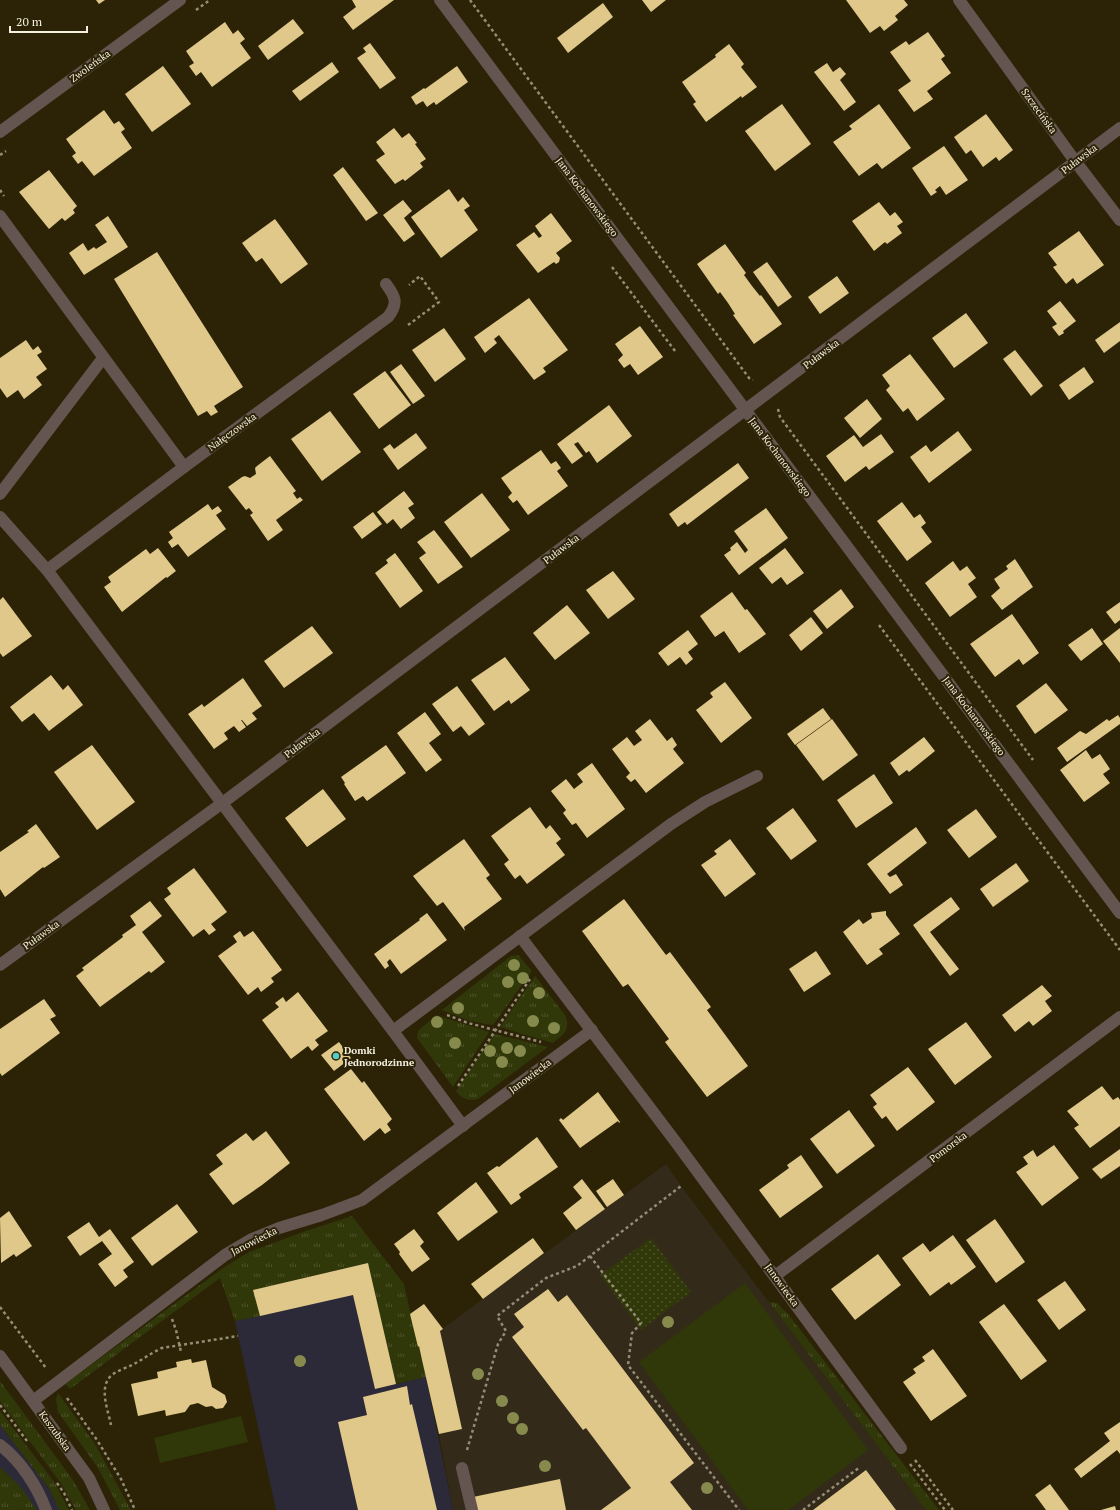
<svg xmlns="http://www.w3.org/2000/svg" width="1120" height="1510" font-family="'PT Serif',serif">
	<style>
		.commercial { fill: #2c2939 }
		.education { fill: #332a1a }
		.grass { fill: url(#grass-tufts) }
		.park { fill: url(#park-dots) }
		.garden { fill: #303708 }
		.building { fill: #dfc889 }
		.lines { fill: none; stroke-linecap: round; stroke-linejoin: round }
		.path { stroke: #958d77; stroke-width: 2.5; stroke-dasharray: 3 3; stroke-linecap: butt }
		.service { stroke: #645551; stroke-width: 12 }
		.minor { stroke: #645551; stroke-width: 12 }
		.tree { fill: #868b4d }
		.poi-dot { fill: #54cdc7; stroke: #2c2307; stroke-width: 1.5 }
		.labels { text-anchor: middle; dominant-baseline: central; stroke-width: 4; stroke-linejoin: round; paint-order: stroke }
		.street-label { font-size: 10px; fill: #f6f0e0; stroke: #2c2307 }
		.poi-label { font-size: 10px; font-weight: bold; fill: #f6f0e0; stroke: #2c2307; text-anchor: start }
	</style>
	<defs>
		<pattern id="grass-tufts" width="24" height="20" patternUnits="userSpaceOnUse"><rect width="24" height="20" fill="#303708"/><path d="M3 7l-1-3M5 7V3M7 7l1-3M15 17l-1-3M17 17v-4M19 17l1-3" fill="none" stroke="#4f542c"/></pattern>
		<pattern id="park-dots" width="8" height="8" patternUnits="userSpaceOnUse"><rect width="8" height="8" fill="#303708"/><path d="M2 2h.1M6 6h.1" fill="none" stroke="#4f542c" stroke-width="1.8" stroke-linecap="round"/></pattern>
	</defs>
	<rect width="100%" height="100%" fill="#2c2307"/>
	<g class="commercial">
		<polygon points="368,1263 396,1384 426,1377 453,1510 276,1510 235,1321 259,1316 253,1290"/>
		<polygon points="0,1425 50,1490 59,1510 0,1510"/>
	</g>
	<polygon class="education" points="666,1164 681,1186 926,1510 453,1510 439,1434 419,1346"/>
	<g class="grass">
		<polygon points="518,955 532,971 493,1025 470,1021 442,1010 511,956"/>
		<path d="M 535,976 L 565,1015 C 571,1030 564,1034 553,1043 L 500,1027 Z"/>
		<polygon points="436,1015 489,1032 453,1087 417,1038 418,1031"/>
		<path d="M 494,1034 L 548,1047 L 478,1099 C 468,1101 462,1099 456,1091 Z"/>
		<polygon points="352,1216 404,1284 418,1347 419,1346 426,1377 396,1384 367,1263 254,1290 260,1316 235,1321 220,1278 70,1389 65,1384 226,1266 249,1252 303,1232"/>
		<polygon points="769,1302 777,1303 788,1314 939,1510 926,1510"/>
		<polygon points="0,1381 73,1480 90,1510 76,1510 60,1482 0,1401"/>
		<polygon points="58,1393 95,1444 131,1510 120,1510 98,1468 58,1412 56,1399"/>
		<polygon points="0,1411 55,1483 69,1510 59,1510 50,1490 0,1425"/>
		<polygon points="0,1467 20,1486 37,1510 0,1510"/>
	</g>
	<polygon class="park" points="651,1238 691,1292 641,1330 600,1275"/>
	<g class="garden">
		<polygon points="745,1283 868,1450 788,1510 748,1510 639,1362"/>
		<polygon points="241,1416 248,1442 160,1463 154,1438"/>
	</g>
	<g class="building">
		<polygon points="96,0 105,0 99,4"/>
		<polygon points="352,0 394,0 353,30 343,17 356,7"/>
		<polygon points="642,0 666,0 651,12"/>
		<polygon points="846,0 904,0 908,5 895,16 898,20 884,31 880,26 870,33"/>
		<polygon points="603,3 613,17 568,53 557,38"/>
		<polygon points="293,19 304,33 268,60 258,46"/>
		<polygon points="225,22 233,34 238,30 245,39 240,43 251,58 212,87 201,72 196,76 189,66 194,63 186,51"/>
		<polygon points="928,32 945,56 941,59 951,73 927,91 933,99 914,112 898,90 911,81 890,52 906,41 909,45"/>
		<polygon points="370,43 396,78 380,89 357,58 366,52 363,48"/>
		<polygon points="729,44 744,64 741,67 757,87 742,98 741,96 706,122 693,104 696,102 682,82 716,57 715,55"/>
		<polygon points="332,62 339,72 300,101 292,91"/>
		<polygon points="827,63 833,72 840,67 846,74 840,80 856,102 844,111 814,72"/>
		<polygon points="163,66 191,104 152,132 125,94"/>
		<polygon points="457,66 468,82 436,105 434,102 427,107 423,101 416,105 411,97 424,88 425,89"/>
		<polygon points="782,104 811,144 775,171 745,131"/>
		<polygon points="879,104 911,148 882,169 877,163 859,176 833,142 852,129 849,126"/>
		<polygon points="104,110 114,124 119,121 125,129 121,132 132,148 94,176 82,161 78,164 72,156 76,153 66,139"/>
		<polygon points="986,114 1013,150 999,161 996,157 983,167 971,150 966,154 954,137"/>
		<polygon points="394,128 402,138 409,133 417,143 415,144 426,159 420,163 423,167 405,181 403,179 395,184 376,160 385,154 376,142"/>
		<polygon points="944,146 968,180 946,195 940,186 935,190 937,192 931,196 912,168"/>
		<polygon points="343,167 378,213 366,221 333,175"/>
		<polygon points="49,170 77,206 73,210 75,213 65,221 62,218 49,229 19,192"/>
		<polygon points="449,189 458,202 463,197 470,206 464,210 478,230 441,258 411,217"/>
		<polygon points="403,200 412,211 404,218 415,234 404,242 383,215"/>
		<polygon points="879,202 890,216 895,212 903,222 897,226 902,233 887,244 885,242 874,251 852,221"/>
		<polygon points="551,213 572,241 556,253 560,258 559,262 556,264 554,262 538,273 516,245 534,232 539,238 542,236 535,226"/>
		<polygon points="108,216 128,247 84,275 69,253 83,243 88,251 94,247 96,249 107,242 95,225"/>
		<polygon points="275,219 308,264 281,284 262,258 256,262 242,243"/>
		<polygon points="1079,231 1104,265 1077,284 1073,278 1066,284 1053,267 1057,265 1048,253"/>
		<polygon points="725,244 746,273 744,275 752,286 760,296 761,295 782,324 754,344 733,315 735,314 728,303 720,292 718,294 697,264"/>
		<polygon points="157,252 243,387 214,406 218,412 211,416 207,411 198,416 114,279"/>
		<polygon points="767,262 792,297 778,307 753,272"/>
		<polygon points="837,276 849,293 820,314 808,297"/>
		<polygon points="529,298 568,350 543,368 546,372 534,380 499,335 494,339 497,343 485,353 474,337"/>
		<polygon points="1060,301 1076,321 1063,331 1064,333 1059,336 1052,327 1057,324 1047,311"/>
		<polygon points="966,313 988,343 954,368 932,338"/>
		<polygon points="1120,322 1120,341 1104,353 1095,340"/>
		<polygon points="640,326 663,357 638,375 630,364 624,368 618,360 623,355 615,344"/>
		<polygon points="444,328 466,359 435,382 412,350"/>
		<polygon points="26,340 33,350 38,346 42,352 37,355 47,369 36,377 42,385 24,399 18,390 7,398 0,388 0,358"/>
		<polygon points="1015,350 1043,386 1031,396 1003,359"/>
		<polygon points="910,354 945,399 917,421 908,408 903,412 886,390 890,386 882,375"/>
		<polygon points="401,364 425,396 413,404 390,372"/>
		<polygon points="1084,367 1094,382 1069,400 1059,385"/>
		<polygon points="385,371 411,405 379,429 353,394"/>
		<polygon points="867,399 882,419 860,438 844,418"/>
		<polygon points="609,405 632,436 597,463 589,451 586,453 578,442 574,444 583,456 572,464 557,444"/>
		<polygon points="330,411 361,452 322,481 291,439"/>
		<polygon points="958,431 972,450 929,483 910,457 926,445 931,452"/>
		<polygon points="416,433 427,448 398,470 383,449 390,444 394,449"/>
		<polygon points="881,434 894,452 869,470 866,466 845,482 826,456 854,435 863,447"/>
		<polygon points="541,450 551,464 556,461 561,468 557,471 568,486 528,515 517,500 513,503 508,497 512,493 501,478"/>
		<polygon points="270,456 296,491 293,493 297,499 300,497 303,500 276,520 283,530 268,541 250,515 253,513 249,508 246,510 228,487 242,477 245,476 250,478 256,474 255,468 257,466"/>
		<polygon points="738,463 749,478 687,525 685,522 678,527 669,514"/>
		<polygon points="404,491 414,504 408,508 415,518 401,529 393,519 387,524 377,512"/>
		<polygon points="482,493 510,530 471,558 444,522"/>
		<polygon points="902,502 914,518 920,514 926,523 921,527 932,542 907,561 877,521"/>
		<polygon points="208,504 212,510 218,506 222,511 216,515 226,529 188,557 178,544 172,548 168,542 173,538 169,532"/>
		<polygon points="766,508 788,538 739,575 724,555 731,550 730,548 737,542 745,553 748,550 734,531"/>
		<polygon points="373,512 382,524 362,539 353,527"/>
		<polygon points="434,530 463,567 438,584 419,558 426,553 417,542"/>
		<polygon points="158,548 176,571 167,578 166,577 122,612 104,587 111,582 108,577 146,549 150,554"/>
		<polygon points="785,548 804,573 787,585 781,577 772,584 759,568"/>
		<polygon points="395,553 423,591 400,608 375,573 388,563 386,560"/>
		<polygon points="1015,559 1033,587 1002,610 991,596 1000,588 994,579 1008,569 1006,566"/>
		<polygon points="953,561 960,571 967,566 976,578 968,584 977,597 950,617 925,583"/>
		<polygon points="613,571 635,599 608,619 586,590"/>
		<polygon points="841,589 854,607 827,629 813,611"/>
		<polygon points="732,592 745,610 747,609 766,634 739,653 724,631 715,637 700,616"/>
		<polygon points="3,597 32,636 3,657 0,653 0,600"/>
		<polygon points="1120,602 1120,620 1115,624 1106,612"/>
		<polygon points="567,605 590,633 555,660 533,633"/>
		<polygon points="1012,614 1039,653 1023,665 1019,659 995,677 970,644"/>
		<polygon points="811,617 823,633 801,651 789,635"/>
		<polygon points="312,626 333,653 284,688 264,661"/>
		<polygon points="1092,628 1103,644 1081,661 1068,645"/>
		<polygon points="1120,628 1120,663 1103,641"/>
		<polygon points="688,630 698,644 688,652 693,659 686,665 680,657 668,666 658,653"/>
		<polygon points="505,657 530,690 511,704 509,700 494,711 471,680"/>
		<polygon points="51,675 63,690 68,685 83,705 49,731 34,713 22,722 10,707"/>
		<polygon points="243,678 262,706 252,713 257,719 247,726 242,720 241,720 246,727 239,732 234,726 224,733 228,739 214,749 188,714 202,704 204,707"/>
		<polygon points="725,682 752,718 721,743 696,710 713,697 710,693"/>
		<polygon points="1046,683 1068,710 1035,734 1016,706"/>
		<polygon points="457,686 485,724 469,736 461,726 453,732 432,704"/>
		<polygon points="823,708 831,719 795,745 787,734"/>
		<polygon points="425,712 441,734 429,743 442,760 426,772 397,733"/>
		<polygon points="1118,715 1120,718 1120,724 1067,762 1057,748 1080,731 1086,734 1107,719 1109,721"/>
		<polygon points="650,719 667,741 672,737 677,745 673,749 684,763 646,793 635,779 631,782 626,777 630,773 612,749 627,737 634,746 642,740 635,731"/>
		<polygon points="832,719 858,755 823,781 796,745"/>
		<polygon points="924,737 935,751 909,772 907,770 899,776 890,763"/>
		<polygon points="92,745 135,802 97,830 54,772"/>
		<polygon points="386,745 406,773 367,801 363,796 355,801 344,784 345,783 341,777"/>
		<polygon points="1086,750 1092,759 1100,754 1110,769 1103,774 1110,783 1084,802 1060,770"/>
		<polygon points="592,763 625,809 587,838 576,823 572,825 563,813 566,810 551,791 566,779 574,789 583,782 577,774"/>
		<polygon points="874,774 893,803 856,828 837,800"/>
		<polygon points="323,789 346,819 307,847 285,818"/>
		<polygon points="530,807 546,829 550,825 561,839 556,843 565,855 527,884 520,875 515,879 504,864 509,860 491,836"/>
		<polygon points="793,808 817,841 791,860 766,828"/>
		<polygon points="976,809 997,837 969,858 947,830"/>
		<polygon points="36,824 60,857 44,868 43,867 5,897 0,889 0,852 29,832 27,831"/>
		<polygon points="916,827 927,843 887,874 890,877 896,874 903,885 890,894 867,864"/>
		<polygon points="464,839 490,875 486,878 502,899 464,927 465,931 443,902 437,906 413,876"/>
		<polygon points="730,839 756,874 725,897 701,865 717,854 714,851"/>
		<polygon points="1016,863 1029,881 993,907 980,889"/>
		<polygon points="194,868 227,912 211,924 216,930 209,935 204,929 193,937 164,899 171,894 167,888"/>
		<polygon points="951,897 960,909 930,932 959,969 950,976 913,925"/>
		<polygon points="624,899 666,955 670,952 711,1007 707,1010 748,1066 707,1097 665,1042 669,1039 628,984 623,987 582,931"/>
		<polygon points="150,901 162,916 142,932 165,962 151,973 149,971 100,1007 76,976 84,970 82,968 123,937 122,935 136,925 130,916"/>
		<polygon points="886,911 886,915 900,934 879,949 883,954 867,965 843,932 859,919 863,924 872,918 871,913"/>
		<polygon points="427,913 447,940 401,974 390,959 387,962 389,966 385,969 374,954 420,920 419,919"/>
		<polygon points="240,931 244,937 253,931 282,970 271,978 274,982 261,992 258,987 248,995 218,956 237,942 233,936"/>
		<polygon points="816,951 831,974 804,992 789,969"/>
		<polygon points="1042,985 1052,996 1045,1001 1052,1011 1033,1026 1029,1021 1015,1032 1002,1015"/>
		<polygon points="298,992 328,1031 315,1040 319,1045 312,1051 308,1046 291,1059 262,1020 279,1007 275,1003 283,997 286,1002"/>
		<polygon points="44,999 56,1016 50,1019 60,1033 2,1076 0,1073 0,1029"/>
		<polygon points="966,1022 992,1057 955,1085 928,1049"/>
		<polygon points="339,1042 351,1058 334,1071 321,1055"/>
		<polygon points="908,1067 935,1102 897,1131 886,1116 882,1119 873,1107 877,1104 870,1095"/>
		<polygon points="351,1069 362,1083 364,1081 392,1119 387,1124 391,1130 385,1134 380,1128 364,1141 324,1089"/>
		<polygon points="1102,1086 1113,1100 1118,1097 1120,1100 1120,1126 1090,1148 1074,1128 1079,1125 1067,1111"/>
		<polygon points="598,1092 620,1122 619,1123 618,1121 580,1148 559,1120 561,1118 563,1120"/>
		<polygon points="849,1110 875,1146 837,1174 810,1139"/>
		<polygon points="266,1131 290,1163 262,1185 233,1205 209,1174 223,1164 216,1155 246,1133 253,1141"/>
		<polygon points="537,1137 558,1167 519,1194 521,1198 511,1205 487,1173 497,1166 499,1167"/>
		<polygon points="1054,1145 1079,1178 1042,1206 1016,1172 1028,1164 1023,1157 1033,1150 1037,1157"/>
		<polygon points="1120,1149 1120,1166 1101,1179 1092,1169"/>
		<polygon points="801,1155 823,1187 780,1218 759,1190 789,1168 787,1165"/>
		<polygon points="582,1179 605,1209 576,1230 563,1213 582,1198 573,1187"/>
		<polygon points="613,1179 624,1195 607,1207 596,1191"/>
		<polygon points="476,1182 498,1212 458,1241 437,1213"/>
		<polygon points="177,1204 198,1232 152,1266 131,1238"/>
		<polygon points="9,1211 32,1246 16,1257 14,1254 1,1263 0,1218"/>
		<polygon points="995,1219 1025,1262 996,1283 966,1240"/>
		<polygon points="89,1222 99,1237 110,1229 134,1262 123,1270 128,1277 115,1287 98,1264 112,1254 102,1241 80,1256 67,1237"/>
		<polygon points="414,1229 424,1242 420,1246 430,1259 412,1272 399,1254 400,1252 394,1244"/>
		<polygon points="953,1235 976,1267 951,1285 949,1282 930,1296 902,1258 923,1243 930,1252"/>
		<polygon points="533,1238 544,1253 483,1299 471,1284"/>
		<polygon points="878,1254 901,1285 855,1320 831,1289"/>
		<polygon points="368,1263 396,1384 375,1389 353,1295 260,1316 253,1290"/>
		<polygon points="1065,1281 1086,1310 1059,1330 1037,1300"/>
		<polygon points="548,1289 558,1302 567,1295 694,1463 670,1482 692,1510 601,1510 631,1488 586,1428 583,1430 512,1337 524,1327 514,1314"/>
		<polygon points="424,1304 443,1329 440,1331 462,1429 439,1434 422,1360 419,1346 418,1347 410,1314"/>
		<polygon points="1004,1304 1047,1361 1021,1380 979,1322"/>
		<polygon points="933,1349 967,1396 931,1421 903,1382 916,1373 913,1369 925,1361 922,1357"/>
		<polygon points="191,1359 192,1363 206,1360 212,1387 225,1395 227,1402 223,1408 216,1409 212,1406 206,1407 198,1403 190,1405 185,1412 166,1416 165,1410 138,1416 131,1384 158,1378 157,1372 177,1367 176,1362"/>
		<polygon points="407,1386 410,1405 412,1404 437,1510 358,1510 338,1422 367,1415 363,1397"/>
		<polygon points="1120,1422 1120,1454 1117,1450 1081,1478 1074,1469 1110,1441 1104,1433"/>
		<polygon points="866,1470 896,1510 813,1510"/>
		<polygon points="560,1479 566,1510 476,1510 473,1497"/>
		<polygon points="1050,1484 1069,1510 1046,1510 1035,1495"/>
		<polygon points="1115,1506 1116,1510 1101,1510"/>
	</g>
	<g class="lines">
		<g class="path">
			<polyline points="470,0 749,378 753,380"/>
			<polyline points="196,10 210,0"/>
			<polyline points="0,155 6,151"/>
			<polyline points="0,190 4,196"/>
			<polyline points="612,267 675,351"/>
			<polyline points="408,325 439,302 420,276 409,285"/>
			<polyline points="778,409 780,417 1033,760"/>
			<polyline points="879,625 1120,950"/>
			<polyline points="447,1015 468,1023 541,1042"/>
			<polyline points="458,1086 530,979"/>
			<polyline points="590,1256 641,1323 632,1333 628,1365 739,1510"/>
			<polyline points="0,1307 46,1368"/>
			<polyline points="172,1319 176,1330 181,1352"/>
			<polyline points="67,1398 97,1440 121,1479 135,1510"/>
			<polyline points="0,1405 27,1441"/>
			<path d="M 111,1425 C 108,1410 98,1386 112,1375 C 118,1370 126,1368 132,1365 C 142,1360 151,1353 162,1348 L 238,1336"/>
			<polyline points="467,1450 498,1344 506,1331 497,1316 546,1278 577,1266 681,1186"/>
			<polyline points="915,1460 953,1510"/>
			<polyline points="910,1464 945,1510"/>
			<polyline points="57,1483 64,1493 72,1510"/>
			<polyline points="803,1510 860,1467"/>
		</g>
		<g class="service">
			<path d="M 0,1445 C 21,1461 37,1486 46,1510"/>
			<polyline points="462,1468 472,1510"/>
		</g>
		<g class="minor">
			<polyline points="440,0 1120,913"/>
			<polyline points="959,0 1075,161 1120,220"/>
			<polyline points="0,132 180,0"/>
			<polyline points="0,216 184,467"/>
			<polyline points="0,494 103,358"/>
			<polyline points="0,517 47,570 393,1031 463,1126"/>
			<path d="M 47,570 L 184,467 L 388,317 C 399,303 395,296 386,284"/>
			<polyline points="520,936 675,1141 901,1448"/>
			<polyline points="0,965 221,804 1120,128"/>
			<polyline points="393,1031 671,824 705,802 757,776"/>
			<polyline points="775,1276 1120,1017"/>
			<polyline points="0,1356 89,1478 104,1510"/>
			<polyline points="33,1401 225,1255 252,1239 279,1228 322,1215 362,1200 592,1030"/>
		</g>
	</g>
	<g class="tree">
		<circle cx="514" cy="965" r="6"/>
		<circle cx="523" cy="978" r="6"/>
		<circle cx="508" cy="982" r="6"/>
		<circle cx="539" cy="993" r="6"/>
		<circle cx="458" cy="1008" r="6"/>
		<circle cx="533" cy="1021" r="6"/>
		<circle cx="437" cy="1022" r="6"/>
		<circle cx="554" cy="1028" r="6"/>
		<circle cx="455" cy="1043" r="6"/>
		<circle cx="507" cy="1048" r="6"/>
		<circle cx="490" cy="1051" r="6"/>
		<circle cx="520" cy="1051" r="6"/>
		<circle cx="502" cy="1062" r="6"/>
		<circle cx="668" cy="1322" r="6"/>
		<circle cx="300" cy="1361" r="6"/>
		<circle cx="478" cy="1374" r="6"/>
		<circle cx="502" cy="1401" r="6"/>
		<circle cx="513" cy="1418" r="6"/>
		<circle cx="522" cy="1429" r="6"/>
		<circle cx="545" cy="1466" r="6"/>
		<circle cx="707" cy="1488" r="6"/>
	</g>
	<circle class="poi-dot" cx="336" cy="1056" r="4"/>
	<g class="labels">
		<g class="street-label">
			<text transform="translate(90 66) rotate(-36)">Zwoleńska</text>
			<text transform="translate(1039 111) rotate(54)">Szczecińska</text>
			<text transform="translate(1079 159) rotate(-37)">Puławska</text>
			<text transform="translate(587 197) rotate(53)">Jana Kochanowskiego</text>
			<text transform="translate(821 354) rotate(-37)">Puławska</text>
			<text transform="translate(232 432) rotate(-36)">Nałęczowska</text>
			<text transform="translate(780 457) rotate(53)">Jana Kochanowskiego</text>
			<text transform="translate(561 549) rotate(-37)">Puławska</text>
			<text transform="translate(974 716) rotate(53)">Jana Kochanowskiego</text>
			<text transform="translate(302 743) rotate(-37)">Puławska</text>
			<text transform="translate(41 935) rotate(-36)">Puławska</text>
			<text transform="translate(530 1076) rotate(-37)">Janowiecka</text>
			<text transform="translate(948 1147) rotate(-37)">Pomorska</text>
			<text transform="translate(254 1241) rotate(-27)">Janowiecka</text>
			<text transform="translate(782 1285) rotate(54)">Janowiecka</text>
			<text transform="translate(55 1431) rotate(54)">Kaszubska</text>
		</g>
		<g class="poi-label">
			<text x="344" y="1050">Domki<tspan x="344" dy="12">Jednorodzinne</tspan></text>
		</g>
	</g>
	<path d="M10 26v6h77v-6" fill="none" stroke="#f6f0e0" stroke-width="2"/>
	<text x="16" y="26" font-size="12" fill="#f6f0e0" stroke="#2c2307" stroke-width="3" paint-order="stroke">20 m</text>
</svg>
